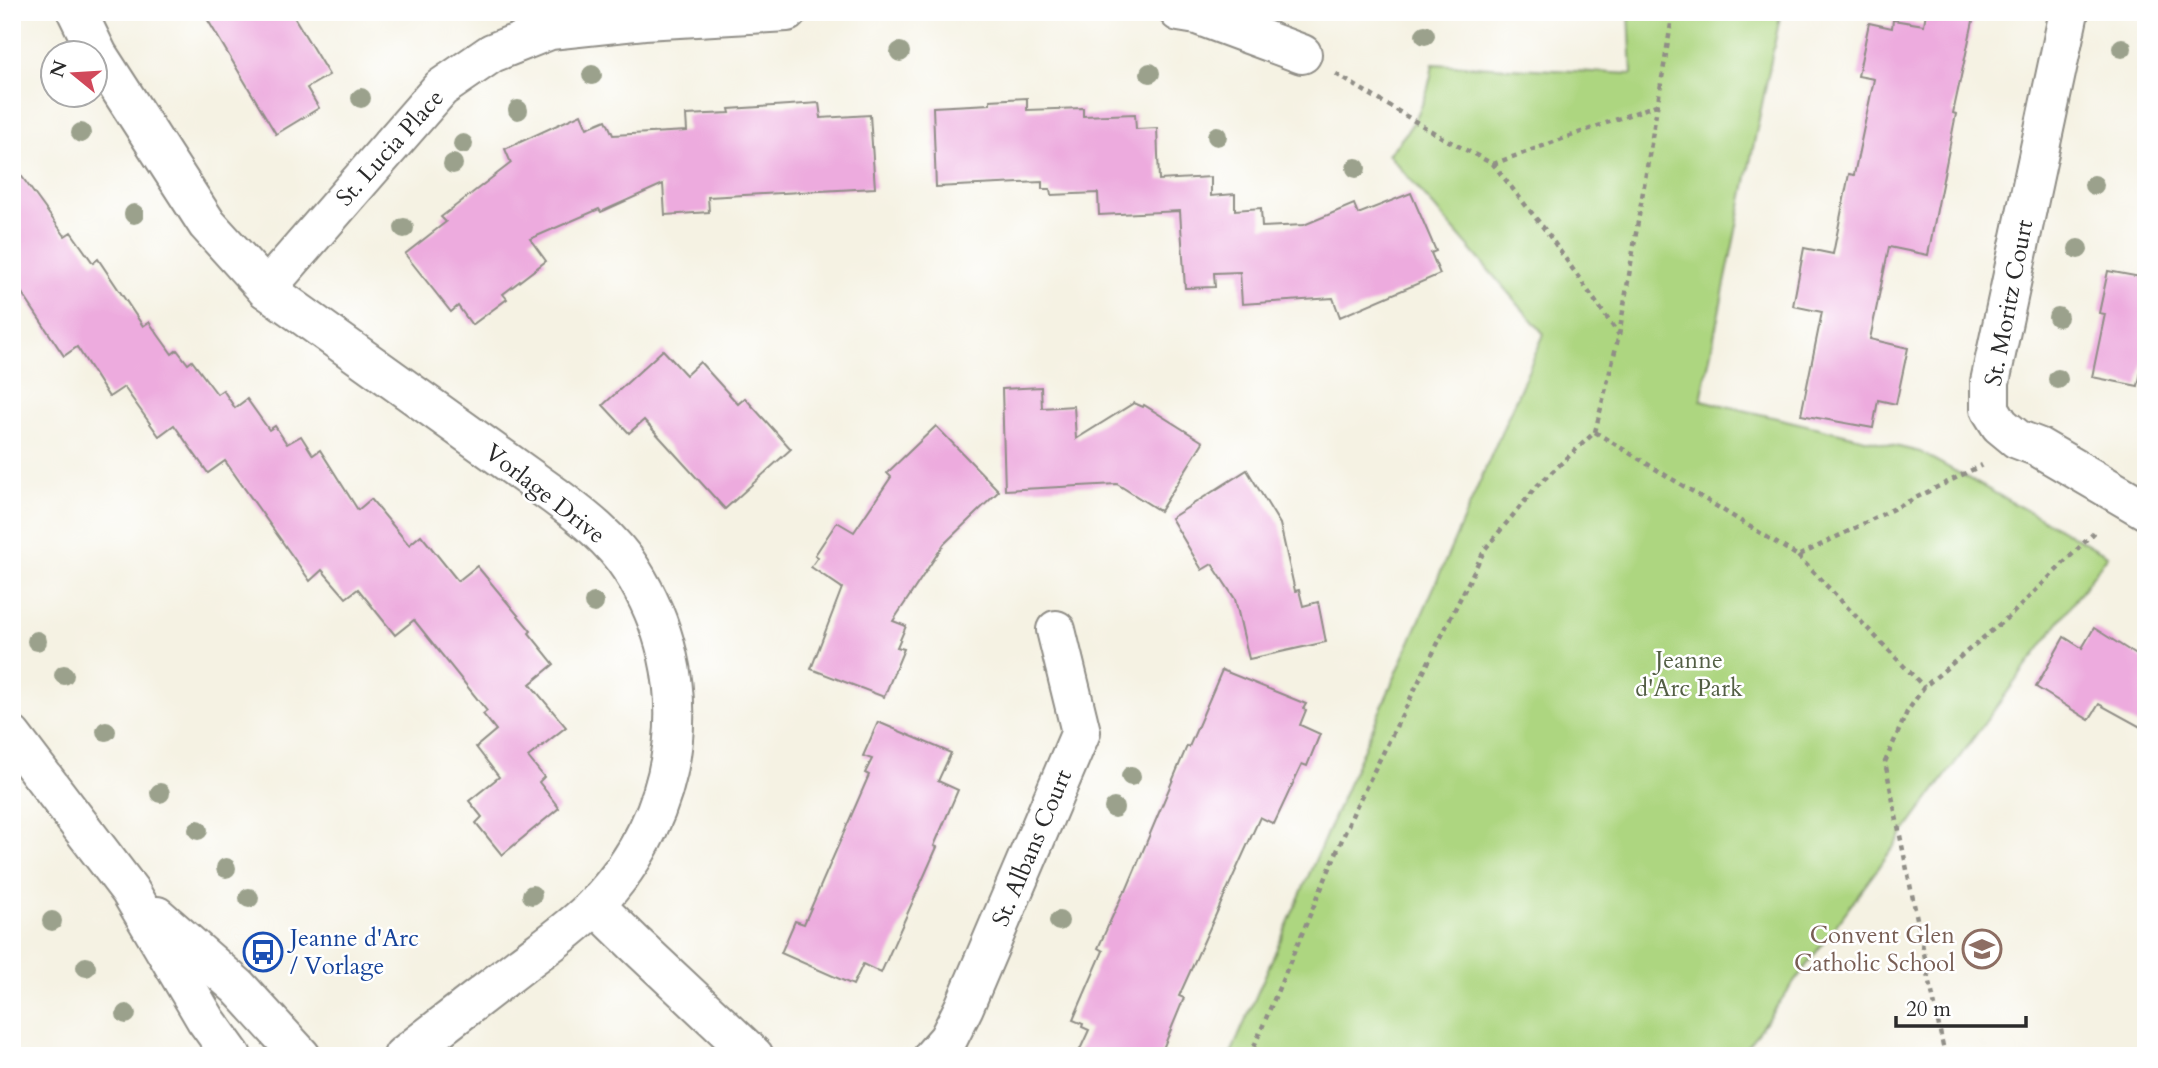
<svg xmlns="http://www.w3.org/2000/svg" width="2158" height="1068" font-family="Cardo,serif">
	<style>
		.green { fill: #add680; stroke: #6c8056; stroke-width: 2 }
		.building { fill: #edabde }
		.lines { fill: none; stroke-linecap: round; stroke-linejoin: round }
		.minor-casing { stroke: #908e87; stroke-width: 42 }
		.secondary-casing { stroke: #908e87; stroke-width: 42 }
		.path { stroke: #908e87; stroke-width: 4.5; stroke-dasharray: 5 5; stroke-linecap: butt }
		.minor { stroke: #fff; stroke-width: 38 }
		.secondary { stroke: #fff; stroke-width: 38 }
		.tree { fill: #9ba18c }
		.labels { text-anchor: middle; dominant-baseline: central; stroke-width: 5; stroke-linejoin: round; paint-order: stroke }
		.street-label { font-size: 24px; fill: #2b2b2b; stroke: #fff }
		.park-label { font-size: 24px; fill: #525e44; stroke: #fff }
		.education-label { font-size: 24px; fill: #785e54; stroke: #fff; text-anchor: end }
		.transit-label { font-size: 24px; fill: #164399; stroke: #fff; text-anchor: start }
	</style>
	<rect width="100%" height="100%" fill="#fff"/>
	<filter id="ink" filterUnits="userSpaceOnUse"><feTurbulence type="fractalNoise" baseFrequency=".0143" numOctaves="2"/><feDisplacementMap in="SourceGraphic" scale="14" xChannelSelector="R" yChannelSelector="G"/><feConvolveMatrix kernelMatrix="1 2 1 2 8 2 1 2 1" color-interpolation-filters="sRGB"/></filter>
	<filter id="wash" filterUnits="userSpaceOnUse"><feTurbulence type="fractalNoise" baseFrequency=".00686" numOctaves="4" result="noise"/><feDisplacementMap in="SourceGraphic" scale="28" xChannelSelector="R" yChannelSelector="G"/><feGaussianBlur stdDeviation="1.57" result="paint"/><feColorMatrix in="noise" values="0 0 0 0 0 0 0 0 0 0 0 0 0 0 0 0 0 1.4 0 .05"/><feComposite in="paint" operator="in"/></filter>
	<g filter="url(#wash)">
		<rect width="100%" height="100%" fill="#f5f2e3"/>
		<path class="green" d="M 1629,12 L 1781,12 L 1701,400 L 1920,452 L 2108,555 L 1740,1056 L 1230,1056 L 1544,334 L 1388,154 C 1414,128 1428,100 1433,64 L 1632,74 Z"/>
		<g id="blocks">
			<g class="building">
				<polygon points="203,12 291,12 329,75 307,88 319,108 276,134"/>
				<polygon points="1926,12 1975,12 1953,113 1956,114 1928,255 1889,247 1870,339 1908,348 1896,404 1878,400 1873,428 1801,415 1822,312 1793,306 1804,248 1833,254 1849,174 1854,175 1874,79 1858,76 1869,23 1892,28 1893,20 1924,25"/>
				<polygon points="1027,98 1027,110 1083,108 1083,116 1135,114 1136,129 1157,128 1159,180 1211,177 1211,196 1235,194 1235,210 1261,208 1262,227 1304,225 1354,204 1358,214 1411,193 1436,251 1431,253 1440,274 1340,317 1333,298 1242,304 1240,272 1214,273 1215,287 1185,288 1180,211 1099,215 1098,193 1051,195 1050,189 1042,189 1042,182 936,187 933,107 990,104 990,100"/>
				<polygon points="819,103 821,118 870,115 875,188 708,197 709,212 665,215 663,184 601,212 599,209 530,239 546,261 503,294 507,299 472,325 458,306 451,312 405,254 446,222 441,217 511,163 505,149 581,114 587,128 606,120 613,135 687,131 686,115 730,113 729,109"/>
				<polygon points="12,163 65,236 71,232 93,263 98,259 143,326 149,322 172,354 177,350 188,364 192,361 217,394 223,390 235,408 247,399 269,430 275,426 287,444 301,436 313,455 320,450 358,510 371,499 409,545 421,535 458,581 477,566 531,631 529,633 554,664 530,684 566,727 528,757 544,777 539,782 559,808 502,855 476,823 482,817 469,801 499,777 476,747 496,730 483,714 487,711 414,620 395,635 358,589 346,598 322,570 310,581 225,461 208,473 174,425 159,436 124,387 109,397 77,347 64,356 12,278"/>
				<polygon points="2108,271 2146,278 2146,347 2138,386 2092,377 2105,314 2099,313"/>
				<polygon points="663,350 686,375 700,362 738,404 745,398 791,449 725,509 644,420 629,433 603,405"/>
				<polygon points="1041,387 1042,408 1074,406 1076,439 1134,403 1143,407 1144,405 1203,442 1160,511 1117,484 1005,490 1002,389"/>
				<polygon points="936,426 999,491 944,544 893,621 906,626 897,647 904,649 884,697 811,669 842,588 811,567 818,557 815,555 837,522 854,532 891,477 887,473"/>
				<polygon points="1247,470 1280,524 1295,591 1299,590 1303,606 1318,602 1326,642 1249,659 1235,599 1212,564 1202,570 1171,518"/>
				<polygon points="2094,628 2146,661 2146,730 2099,704 2089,720 2036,687 2064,637 2082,648"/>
				<polygon points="1222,670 1306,704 1303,709 1306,710 1300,725 1320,734 1307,766 1302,764 1274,824 1260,817 1179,996 1184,998 1160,1056 1077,1056 1089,1030 1082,1027 1083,1024 1073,1020 1103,951 1098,948 1124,891 1126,891 1187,746 1189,747"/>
				<polygon points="878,722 951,753 938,781 958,790 934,846 937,847 881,973 863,964 853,985 781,953 795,921 804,924 869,775 865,773 872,759 863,756"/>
			</g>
		</g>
	</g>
	<g filter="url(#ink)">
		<use href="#blocks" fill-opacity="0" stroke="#908e87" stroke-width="2"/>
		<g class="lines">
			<defs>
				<g id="minor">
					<path d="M 77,12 L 98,55 L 207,224 L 266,289 L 555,496 C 583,517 612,539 631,569 C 701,678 684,813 595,905 C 573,928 546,946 521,965 C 482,995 442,1026 403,1056"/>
					<polyline points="1179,12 1197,15 1302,54"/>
					<polyline points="2069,12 1990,382 1990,409 2000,425 2017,439 2038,447 2146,510"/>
					<polyline points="266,289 441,88 492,53 550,30 644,20 787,12"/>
					<polyline points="595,905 634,943 754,1056"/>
					<polyline points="933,1056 948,1039 964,1007 1081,732 1056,630"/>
				</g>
				<g id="secondary">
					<polyline points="12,736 130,891 206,1020 232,1056"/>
					<polyline points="157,916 238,987 301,1056"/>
				</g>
			</defs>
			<use href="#minor" class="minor-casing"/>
			<use href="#secondary" class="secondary-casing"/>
			<g class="path">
				<polyline points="1336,74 1443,138 1493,164 1546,231 1619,335"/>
				<polyline points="1493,164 1659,104"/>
				<polyline points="1595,432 1798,556 1982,465"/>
				<polyline points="1798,556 1924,687"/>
				<polyline points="1250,1056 1355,809 1485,549 1538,485 1595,432 1619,335 1673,12"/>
				<polyline points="1945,1056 1885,762 1907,712 1924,687 2013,613 2097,530"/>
			</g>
			<use href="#minor" class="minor"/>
			<use href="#secondary" class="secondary"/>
		</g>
		<g class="tree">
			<circle cx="1425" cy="35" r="10"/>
			<circle cx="2122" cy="48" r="10"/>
			<circle cx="900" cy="52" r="10"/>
			<circle cx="1150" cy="73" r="10"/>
			<circle cx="592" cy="75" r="10"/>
			<circle cx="361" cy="98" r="10"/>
			<circle cx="518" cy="110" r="10"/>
			<circle cx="81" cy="133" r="10"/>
			<circle cx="1217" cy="136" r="10"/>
			<circle cx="463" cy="144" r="10"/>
			<circle cx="453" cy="164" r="10"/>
			<circle cx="1356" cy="168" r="10"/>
			<circle cx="2094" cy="185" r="10"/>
			<circle cx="134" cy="214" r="10"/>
			<circle cx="404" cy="228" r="10"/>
			<circle cx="2078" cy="249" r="10"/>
			<circle cx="2058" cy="317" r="10"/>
			<circle cx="2058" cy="379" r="10"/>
			<circle cx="594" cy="603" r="10"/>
			<circle cx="37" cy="641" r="10"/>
			<circle cx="64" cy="675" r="10"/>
			<circle cx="106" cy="731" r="10"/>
			<circle cx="1131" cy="776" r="10"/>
			<circle cx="160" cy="793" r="10"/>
			<circle cx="1114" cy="808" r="10"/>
			<circle cx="198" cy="830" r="10"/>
			<circle cx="226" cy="868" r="10"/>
			<circle cx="532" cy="895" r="10"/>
			<circle cx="249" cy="898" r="10"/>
			<circle cx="52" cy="921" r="10"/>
			<circle cx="1059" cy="921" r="10"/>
			<circle cx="86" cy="967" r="10"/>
			<circle cx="126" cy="1014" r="10"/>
		</g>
	</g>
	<defs>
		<symbol id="school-ring" viewBox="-11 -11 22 22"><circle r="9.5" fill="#fff" stroke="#8d6e63" stroke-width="1.5"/><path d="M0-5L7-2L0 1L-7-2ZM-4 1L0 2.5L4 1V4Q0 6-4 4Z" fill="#8d6e63"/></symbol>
		<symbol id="bus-ring" viewBox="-11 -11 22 22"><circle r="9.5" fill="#fff" stroke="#1a4fb4" stroke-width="1.5"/><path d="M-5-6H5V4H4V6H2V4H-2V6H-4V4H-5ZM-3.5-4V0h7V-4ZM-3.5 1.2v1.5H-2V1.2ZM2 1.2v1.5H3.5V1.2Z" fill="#1a4fb4"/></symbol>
	</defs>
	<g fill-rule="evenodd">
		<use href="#school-ring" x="1960" y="927" width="44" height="44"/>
		<use href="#bus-ring" x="241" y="930" width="44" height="44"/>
	</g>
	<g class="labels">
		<g class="street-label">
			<text transform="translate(390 148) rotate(-48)">St. Lucia Place</text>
			<text transform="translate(2009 303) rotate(-79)">St. Moritz Court</text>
			<text transform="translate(545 494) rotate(38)">Vorlage Drive</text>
			<text transform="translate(1032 848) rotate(-67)">St. Albans Court</text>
		</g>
		<g class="park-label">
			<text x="1689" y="660">Jeanne<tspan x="1689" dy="28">d'Arc Park</tspan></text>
		</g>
		<g class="education-label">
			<text x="1955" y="935">Convent Glen<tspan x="1955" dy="28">Catholic School</tspan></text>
		</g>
		<g class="transit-label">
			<text x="290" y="938">Jeanne d'Arc<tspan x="290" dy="28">/ Vorlage</tspan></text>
		</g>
	</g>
	<rect width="2158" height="1068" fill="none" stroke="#fff" stroke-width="42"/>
	<g transform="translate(74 74) rotate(288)"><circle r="33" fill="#ffffff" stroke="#aaaaaa" stroke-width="2"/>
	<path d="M0-5L12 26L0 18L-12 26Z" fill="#d1495b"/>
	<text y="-10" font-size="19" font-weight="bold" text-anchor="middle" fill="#2b2b2b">N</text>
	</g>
	<path d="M1896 1016v10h130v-10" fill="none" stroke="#2b2b2b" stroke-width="3.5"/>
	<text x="1906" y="1016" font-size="21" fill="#2b2b2b" stroke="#ffffff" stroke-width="5" paint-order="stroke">20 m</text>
</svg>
